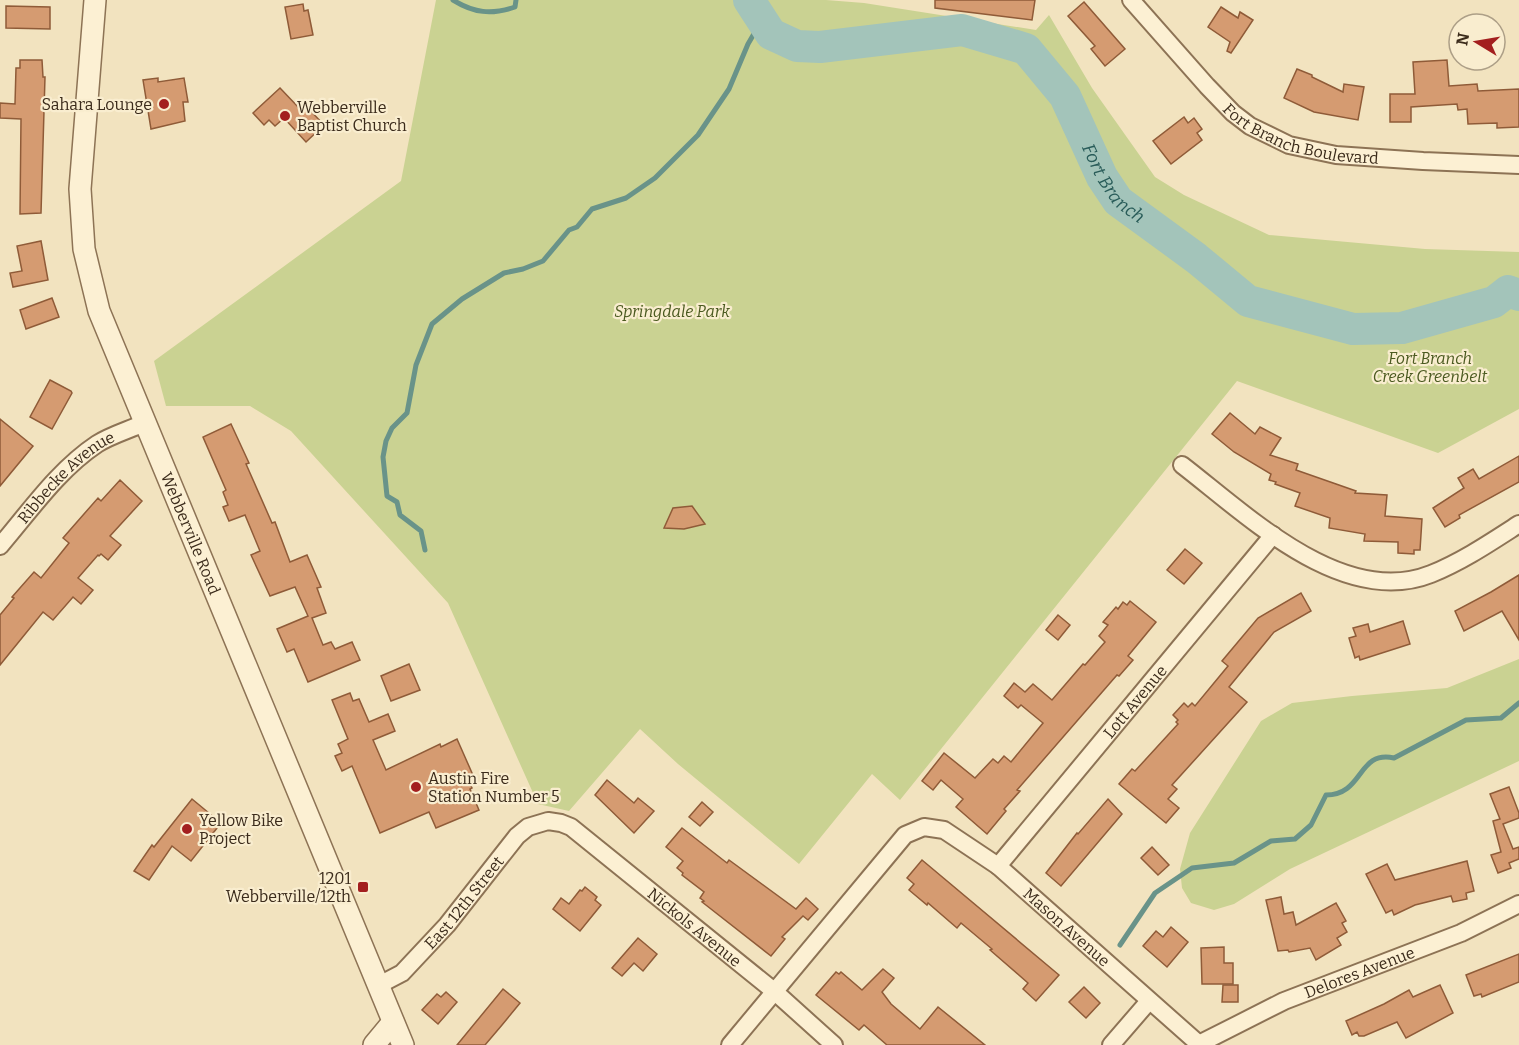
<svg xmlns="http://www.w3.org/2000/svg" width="1519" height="1045" font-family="Bitter,serif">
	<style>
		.green { fill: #cad292 }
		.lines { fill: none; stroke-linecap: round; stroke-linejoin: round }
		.stream { stroke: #699389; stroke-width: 5 }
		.river { stroke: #a3c4ba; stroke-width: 32 }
		.building { fill: #d59b71; stroke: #8f5b38; stroke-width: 1.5 }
		.minor-casing { stroke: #8d7355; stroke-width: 20 }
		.tertiary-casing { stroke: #8d7355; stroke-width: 24 }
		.minor { stroke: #fcf0d3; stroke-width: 16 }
		.tertiary { stroke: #fcf0d3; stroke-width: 21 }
		.poi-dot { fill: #a31f1f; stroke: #f9edcf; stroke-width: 2 }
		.labels { text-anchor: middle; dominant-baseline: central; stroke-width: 4.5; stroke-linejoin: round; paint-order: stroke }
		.poi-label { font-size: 16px; fill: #3b2b1b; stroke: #f9edcf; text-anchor: start }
		.street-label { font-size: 16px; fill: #3b2b1b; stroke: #f9edcf }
		.park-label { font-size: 16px; font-style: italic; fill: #4b5a20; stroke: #f9edcf }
		.water-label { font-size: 18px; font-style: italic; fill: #295c59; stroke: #f9edcf }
	</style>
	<rect width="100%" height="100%" fill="#f2e3bf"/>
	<g class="green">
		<polygon points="436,0 826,0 864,3 1036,30 1049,15 1092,88 1155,177 1184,195 1269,235 1425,249 1519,252 1519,409 1438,453 1237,381 900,800 872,774 799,864 678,764 640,729 569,811 538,804 448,603 291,431 250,406 166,406 154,361 401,181"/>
		<polygon points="1519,659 1519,761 1290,869 1234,904 1214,910 1191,903 1182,888 1180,869 1190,833 1261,721 1292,703 1352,696 1447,688"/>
	</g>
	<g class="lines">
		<g class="stream">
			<path d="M 453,0 C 474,13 491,15 515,7 L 516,0"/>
			<polyline points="425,550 421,531 400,515 397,502 387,496 383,457 386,441 392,428 407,413 416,365 432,324 462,299 504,273 523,269 543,261 569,230 577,227 592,209 626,198 655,178 698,135 729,89 748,44 762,20"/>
			<path d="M 1120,945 L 1155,893 L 1192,868 L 1234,863 L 1271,841 L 1295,839 L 1311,825 L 1326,795 C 1364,795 1357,750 1394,758 L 1466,720 L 1501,718 L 1519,703"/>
		</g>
		<path class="river" id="s1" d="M 749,0 L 771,34 L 797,46 L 820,47 L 962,30 L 1026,49 L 1065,96 L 1102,177 L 1118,201 L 1196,258 L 1248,301 L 1353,329 L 1402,328 L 1494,302 L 1508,291 L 1519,295"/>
	</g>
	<g class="building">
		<polygon points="935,0 1035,0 1032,20 935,8"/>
		<polygon points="1084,2 1125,49 1105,66 1091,49 1095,46 1068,16"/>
		<polygon points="303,4 304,11 308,10 313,35 291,39 285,7"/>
		<polygon points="6,6 50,7 50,29 6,28"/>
		<polygon points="1221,7 1238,18 1240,12 1253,20 1231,53 1227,51 1230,42 1208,27"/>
		<polygon points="20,60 42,60 43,77 45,77 41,213 20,214 21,119 0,118 0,103 15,104 16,68 20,68"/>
		<polygon points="1447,60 1449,86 1477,84 1478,91 1519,89 1519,127 1497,128 1497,123 1468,124 1467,109 1458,110 1457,104 1411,107 1411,122 1390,122 1390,94 1415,94 1413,62"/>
		<polygon points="1297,69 1312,75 1312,77 1343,92 1344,84 1364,87 1358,120 1314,112 1284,98"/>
		<polygon points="158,78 158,82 184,78 188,102 183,102 185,121 151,129 143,80"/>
		<polygon points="280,88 300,109 305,105 324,125 306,142 284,118 275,126 269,120 264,125 253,113"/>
		<polygon points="1184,117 1188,123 1194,118 1202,129 1197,133 1202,140 1171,164 1153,141"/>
		<polygon points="41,241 48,280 13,287 10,273 22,271 17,246"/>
		<polygon points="52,298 59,317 26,329 20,310"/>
		<polygon points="50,380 71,391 72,393 52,429 30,417"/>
		<polygon points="1230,413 1255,434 1260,427 1281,438 1270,455 1298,464 1296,470 1356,491 1355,493 1387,495 1385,516 1422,519 1420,550 1414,550 1414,554 1398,553 1398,542 1364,541 1365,534 1329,528 1330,518 1295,506 1300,493 1275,484 1276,482 1269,480 1271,474 1234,452 1212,434"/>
		<polygon points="0,419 33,446 0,486"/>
		<polygon points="231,424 249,463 246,464 272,523 275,522 290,562 307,555 321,587 317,588 326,613 312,618 323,645 331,642 335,649 352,642 360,660 308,682 294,649 287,652 277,629 308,616 295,587 270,596 251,555 260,551 245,515 229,521 223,507 228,505 223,492 226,490 203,437"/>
		<polygon points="1519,456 1519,482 1459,515 1460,518 1445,527 1433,508 1464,488 1458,478 1473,469 1479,479"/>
		<polygon points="120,480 142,501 110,536 121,545 108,560 101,554 99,556 98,555 78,578 93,590 81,604 73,597 53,620 43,612 0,665 0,615 14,598 12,597 34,572 41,578 69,543 63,538 98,498 101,501"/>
		<polygon points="692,506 705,524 684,529 664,528 673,508"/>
		<polygon points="1185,549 1202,563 1184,584 1167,570"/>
		<polygon points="1519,575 1519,640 1502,611 1464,631 1455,611 1491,592"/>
		<polygon points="1301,593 1311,611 1274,632 1229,687 1247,702 1172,785 1177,789 1168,799 1179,808 1166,823 1119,784 1132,769 1135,771 1178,724 1176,722 1178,720 1173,715 1184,703 1188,707 1192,703 1195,706 1228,666 1222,661 1258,618"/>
		<polygon points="1130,601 1156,622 1128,656 1133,660 1119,676 1117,675 1017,790 1020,791 1004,809 1006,811 987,834 956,807 963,799 941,780 933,790 922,781 944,753 975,778 993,759 998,763 1004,756 1011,762 1043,723 1021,705 1018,708 1004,696 1014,683 1025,692 1033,684 1052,700 1083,664 1085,665 1105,642 1099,636 1108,625 1103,622 1116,607 1118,609 1123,602 1127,605"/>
		<polygon points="1058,615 1070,625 1058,640 1046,630"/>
		<polygon points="1403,621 1410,644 1360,660 1359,656 1355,658 1349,638 1356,636 1353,628 1368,624 1370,632"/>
		<polygon points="409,664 420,690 391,701 381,676"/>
		<polygon points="350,693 353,701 359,699 369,722 388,714 395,731 373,740 386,770 440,744 441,747 457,739 476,782 470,784 472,788 470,789 479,810 436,828 429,812 380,833 352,766 342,771 335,756 342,753 338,744 348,739 332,700"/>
		<polygon points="607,780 634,803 638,798 654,811 634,833 595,795"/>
		<polygon points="1509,787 1519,813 1519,818 1503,824 1513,849 1519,847 1519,859 1509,863 1511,868 1498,873 1491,855 1501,852 1493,821 1500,819 1490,794"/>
		<polygon points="192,799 221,823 191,861 172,846 149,880 134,871 152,845 154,847"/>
		<polygon points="1108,799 1122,814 1061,886 1046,873 1077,833 1078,834"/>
		<polygon points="702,802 713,812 700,826 689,817"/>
		<polygon points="682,828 727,863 729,860 796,909 806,898 818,909 808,920 803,916 782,937 785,939 771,956 702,902 704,901 700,898 704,892 682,875 683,873 677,868 683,861 666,847"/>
		<polygon points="1152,847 1169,865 1158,875 1141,858"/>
		<polygon points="922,860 1059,975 1036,1001 1023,989 1028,983 990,950 992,949 961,923 957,928 928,903 927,905 909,890 914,884 907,878"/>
		<polygon points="1467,861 1474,891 1466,893 1467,899 1453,902 1451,896 1415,905 1394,915 1392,910 1386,913 1366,874 1387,864 1395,880"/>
		<polygon points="585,887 597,897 595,900 601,905 580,931 553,909 561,898 569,904 580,890 582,891"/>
		<polygon points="1281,897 1284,914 1293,912 1296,925 1336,903 1346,921 1342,923 1347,932 1337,938 1341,945 1316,960 1310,948 1289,952 1288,950 1278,951 1266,900"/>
		<polygon points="1171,927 1188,942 1167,967 1143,946 1156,931 1163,937"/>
		<polygon points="638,938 657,954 643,971 634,963 622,976 612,968"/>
		<polygon points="1224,947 1224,963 1233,963 1233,984 1202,984 1201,948"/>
		<polygon points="1519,954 1519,982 1482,997 1481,994 1474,996 1466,975"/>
		<polygon points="883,969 894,978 882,992 891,1004 920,1029 938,1007 985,1045 887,1045 864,1025 859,1030 816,995 836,972 839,974 841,972 862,990"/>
		<polygon points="1223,985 1238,985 1238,1002 1222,1002"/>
		<polygon points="1440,985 1453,1013 1406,1038 1397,1022 1364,1036 1359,1036 1357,1032 1352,1035 1346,1021 1384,1004 1409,990 1413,997"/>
		<polygon points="1084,987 1100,1003 1086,1018 1069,1002"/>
		<polygon points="503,989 520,1003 502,1025 485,1045 457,1045"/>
		<polygon points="446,992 457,1002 438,1024 422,1010 437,994 441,997"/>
	</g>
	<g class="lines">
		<defs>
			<g id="minor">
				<path id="s2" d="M 1131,0 L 1207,86 L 1233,113 L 1250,126 L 1289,145 L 1336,155 L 1423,161 L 1519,165"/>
				<path d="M 1182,465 C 1247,515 1343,609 1431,574 C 1463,561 1491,542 1519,524"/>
				<path id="s3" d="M 0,546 C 30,511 58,470 97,444 C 111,435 129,430 144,423"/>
				<path id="s4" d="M 998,866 L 1273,535"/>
				<path id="s5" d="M 379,985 L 402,973 L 447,925 L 517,836 L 528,827 L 548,821 L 561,823 L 571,827 L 774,991 L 834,1045"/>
				<path id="s6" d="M 1199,1044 L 1284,1001 L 1461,933 L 1519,904"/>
				<path id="s7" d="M 730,1045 L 905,835 L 924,827 L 944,830 L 998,866 L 1200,1045"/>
				<polyline points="1111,1045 1149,1001"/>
			</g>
			<g id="tertiary">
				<path id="s8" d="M 95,0 L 80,189 L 84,249 L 99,311 L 403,1045"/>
				<polyline points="374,1045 393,1022"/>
			</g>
		</defs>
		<use href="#minor" class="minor-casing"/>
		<use href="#tertiary" class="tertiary-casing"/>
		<use href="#minor" class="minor"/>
		<use href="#tertiary" class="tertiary"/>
	</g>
	<g class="poi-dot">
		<circle cx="164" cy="104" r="6"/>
		<circle cx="285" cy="116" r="6"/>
		<circle cx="416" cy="787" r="6"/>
		<circle cx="187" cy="829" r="6"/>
		<rect x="357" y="881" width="12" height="12" rx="3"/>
	</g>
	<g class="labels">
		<g class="poi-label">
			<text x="152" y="104" text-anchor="end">Sahara Lounge</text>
			<text x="297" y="107">Webberville<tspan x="297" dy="18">Baptist Church</tspan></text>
			<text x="428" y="778">Austin Fire<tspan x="428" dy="18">Station Number 5</tspan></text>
			<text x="199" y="820">Yellow Bike<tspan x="199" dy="18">Project</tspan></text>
			<text x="351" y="878" text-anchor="end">1201<tspan x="351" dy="18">Webberville/12th</tspan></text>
		</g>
		<g class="street-label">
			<text stroke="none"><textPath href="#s2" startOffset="225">Fort Branch Boulevard</textPath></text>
			<text stroke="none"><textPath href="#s3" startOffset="96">Ribbecke Avenue</textPath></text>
			<text stroke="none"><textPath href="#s8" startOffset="554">Webberville Road</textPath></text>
			<text stroke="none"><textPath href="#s4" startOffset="214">Lott Avenue</textPath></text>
			<text stroke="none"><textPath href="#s5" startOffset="120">East 12th Street</textPath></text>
			<text stroke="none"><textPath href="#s5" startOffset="423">Nickols Avenue</textPath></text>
			<text stroke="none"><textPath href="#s7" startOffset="471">Mason Avenue</textPath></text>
			<text stroke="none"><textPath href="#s6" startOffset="176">Delores Avenue</textPath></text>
		</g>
		<g class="park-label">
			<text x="672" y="311">Springdale Park</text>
			<text x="1430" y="358">Fort Branch<tspan x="1430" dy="18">Creek Greenbelt</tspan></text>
		</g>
		<g class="water-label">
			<text stroke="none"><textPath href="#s1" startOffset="464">Fort Branch</textPath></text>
		</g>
	</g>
	<g transform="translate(1477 42) rotate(281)"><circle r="28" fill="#f9edcf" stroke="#ad9f87" stroke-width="1.5"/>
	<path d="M0-4.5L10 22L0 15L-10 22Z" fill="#a31f1f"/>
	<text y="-9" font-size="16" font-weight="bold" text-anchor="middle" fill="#3b2b1b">N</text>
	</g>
</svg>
